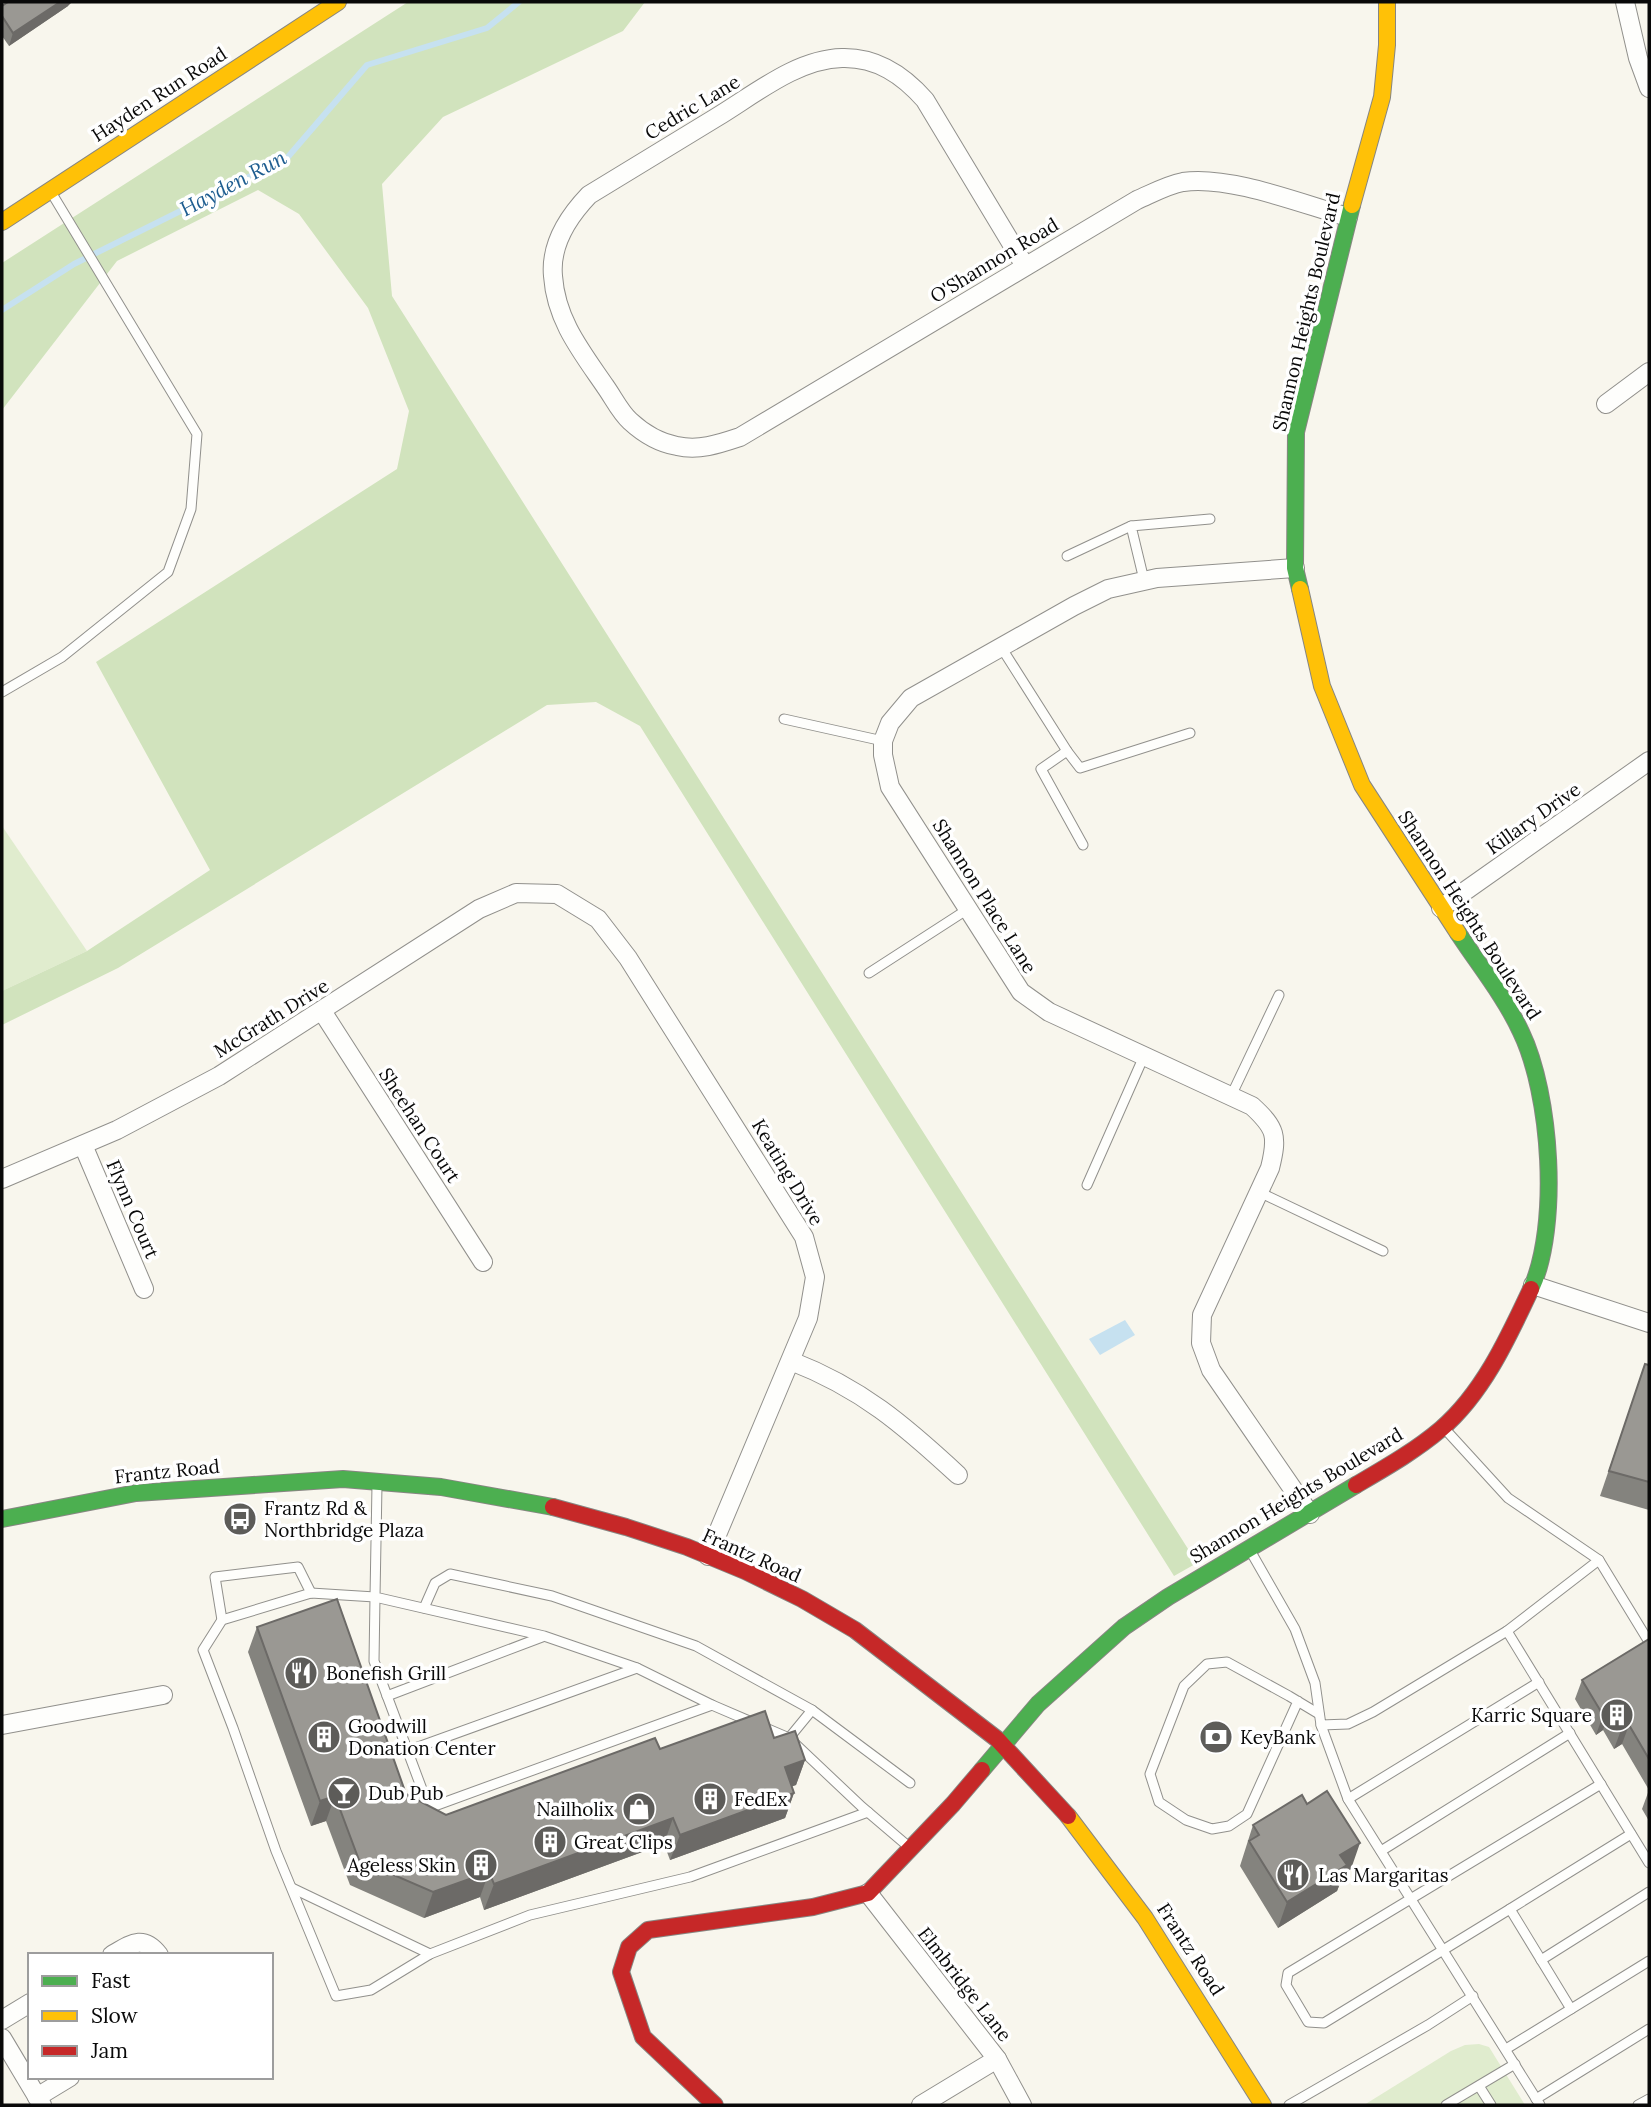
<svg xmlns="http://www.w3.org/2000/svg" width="1651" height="2107" font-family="Lora,serif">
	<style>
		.green { fill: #e0ecce }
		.forest { fill: #d1e3bd }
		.water { fill: #c6e1f0 }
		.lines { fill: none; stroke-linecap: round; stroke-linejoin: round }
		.stream { stroke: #c6e1f0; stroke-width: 6 }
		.lane-casing { stroke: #91908c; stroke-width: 11 }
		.street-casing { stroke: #91908c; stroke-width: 20 }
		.fast-casing { stroke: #878682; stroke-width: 18 }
		.slow-casing { stroke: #878682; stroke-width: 18 }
		.jam-casing { stroke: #878682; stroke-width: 18 }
		.lane { stroke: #fefefc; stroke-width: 9 }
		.street { stroke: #fefefc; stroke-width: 18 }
		.fast { stroke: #4caf50; stroke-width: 16 }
		.slow { stroke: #ffc107; stroke-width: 16 }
		.jam { stroke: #c62828; stroke-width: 16 }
		.wall { fill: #84837e }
		.shaded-wall { fill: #6c6a67 }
		.building { fill: #9a9893; stroke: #6c6a67; stroke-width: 2 }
		.labels { text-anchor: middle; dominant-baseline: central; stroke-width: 7; stroke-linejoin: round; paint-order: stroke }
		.street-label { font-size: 19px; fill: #090909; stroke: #fff }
		.poi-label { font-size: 19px; fill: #090909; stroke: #fff; text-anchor: start }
		.water-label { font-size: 21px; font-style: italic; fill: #1e5d90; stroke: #fff }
	</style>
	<rect width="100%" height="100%" fill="#f8f6ed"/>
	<g class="green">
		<polygon points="2,826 87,951 2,991"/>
		<polygon points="1479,2044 1489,2047 1525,2105 1364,2105 1451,2051 1465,2045"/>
	</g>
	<polygon class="forest" points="408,2 645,2 623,31 443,117 382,184 392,296 1197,1563 1174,1576 640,726 596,702 547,705 118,968 2,1025 2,991 87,951 210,870 96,662 397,469 409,411 368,308 299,214 258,190 117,261 2,410 2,263"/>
	<polygon class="water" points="1125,1320 1135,1335 1100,1355 1089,1339"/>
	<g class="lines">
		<polyline class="stream" points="2,310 74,264 287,158 367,65 487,28 519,2"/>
		<defs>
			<g id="lane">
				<polyline points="1067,556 1131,526"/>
				<polyline points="1144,580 1131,526 1210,519"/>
				<polyline points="1001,647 1067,751 1080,768 1190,733"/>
				<polyline points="2,692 62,657 168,572 191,509 197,434 51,192"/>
				<polyline points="784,719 883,741"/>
				<polyline points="1067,751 1041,769 1083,845"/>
				<polyline points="869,973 968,909"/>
				<polyline points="1231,1096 1279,995"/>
				<polyline points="1087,1185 1144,1056"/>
				<polyline points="1259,1192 1383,1251"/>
				<polyline points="1444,1428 1508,1498 1599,1560 1649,1642"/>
				<polyline points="377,1485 375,1597 544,1636 637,1668 712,1705 789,1738 862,1807 909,1847"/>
				<polyline points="1251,1552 1295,1629 1315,1683 1321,1725 1348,1724 1373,1712 1507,1631 1649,1863"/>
				<polyline points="424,1608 435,1583 450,1574 552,1596 696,1646 812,1710 789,1738"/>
				<polyline points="222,1620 215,1577 298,1567 311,1593"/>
				<polyline points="1507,1631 1599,1560"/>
				<polyline points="387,1696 542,1637"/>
				<polyline points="1298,1701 1247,1814 1229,1826 1212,1829 1186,1820 1159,1802 1150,1774 1184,1686 1207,1664 1227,1662 1289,1696 1319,1714"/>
				<polyline points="712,1705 429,1808 374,1661 375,1597 311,1593 222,1620 203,1650 233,1728 276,1851 336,1996 371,1990 430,1954 530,1915 690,1877 868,1812"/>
				<polyline points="812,1710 910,1783"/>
				<polyline points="1321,1725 1348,1799 1540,2105"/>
				<polyline points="407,1751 637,1668"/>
				<polyline points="1348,1799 1539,1682"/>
				<polyline points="1381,1851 1570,1733"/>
				<polyline points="292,1888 430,1954"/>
				<polyline points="1510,1909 1631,1834"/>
				<polyline points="1541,1960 1649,1892"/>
				<polyline points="1571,2009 1510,1909 1324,2023 1308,2022 1286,1985 1288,1973 1601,1784"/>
				<polyline points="1506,2049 1649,1961"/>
				<polyline points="1479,2086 1491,2105"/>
				<polyline points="1536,2099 1649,2029"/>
				<polyline points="1289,2105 1428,2025 1473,1996"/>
				<polyline points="1446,2105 1515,2064"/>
				<polyline points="1638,2105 1649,2099"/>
			</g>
			<g id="street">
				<polyline points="1625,2 1638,58 1649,88"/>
				<path d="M 1025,266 L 925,100 C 903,75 877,57 842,58 C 797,59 755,94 717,117 C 674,143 632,169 589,195 C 568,217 550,244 553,276 C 556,320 581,351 605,386 C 613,397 620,412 630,421 C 643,433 660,443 677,446 C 699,451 719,444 740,437 L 1137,200 C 1151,194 1167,185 1183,182 C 1229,175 1302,204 1348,217"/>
				<polyline points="1606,404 1649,372"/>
				<path d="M 1295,568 L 1157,578 L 1108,589 L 1074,606 L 911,698 L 890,723 L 883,741 L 883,755 L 890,787 L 1021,992 L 1049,1012 L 1252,1106 C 1276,1128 1278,1136 1270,1168 L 1202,1315 L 1201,1343 L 1211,1370 L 1310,1514"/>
				<polyline points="1441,908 1649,761"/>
				<polyline points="322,1011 483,1262"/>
				<polyline points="83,1145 144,1289"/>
				<polyline points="2,1179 117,1130 219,1076 479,909 516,893 557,894 598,919 628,958 804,1237 815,1277 808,1318 708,1556"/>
				<polyline points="1533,1285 1649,1323"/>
				<path d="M 791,1361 C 861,1388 904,1425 958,1475"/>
				<polyline points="2,1725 163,1695"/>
				<polyline points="868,1893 997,2059 1022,2105"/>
				<path d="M 112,1955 C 131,1944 143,1934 159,1955"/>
				<polyline points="2,2020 30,2003"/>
				<polyline points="2,2038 42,2105"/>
				<polyline points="37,2097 70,2077"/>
				<polyline points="921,2105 997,2059"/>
			</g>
			<g id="fast">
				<polyline points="1300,589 1295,568 1296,432 1352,205"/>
				<path d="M 1458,933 C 1479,965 1505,997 1521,1032 C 1551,1094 1560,1226 1531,1289"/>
				<polyline points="2,1519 136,1493 343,1479 441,1487 553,1507"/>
				<polyline points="982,1770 1038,1704 1124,1627 1168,1597 1356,1485"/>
			</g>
			<g id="slow">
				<polyline points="1352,205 1382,97 1387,45 1387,2"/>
				<polyline points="2,222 338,2"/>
				<polyline points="1300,589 1322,686 1362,785 1458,933"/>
				<polyline points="1068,1816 1145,1918 1263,2105"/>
			</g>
			<g id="jam">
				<path d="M 1356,1485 C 1385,1468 1415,1451 1441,1429 C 1483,1393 1508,1338 1531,1289"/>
				<polyline points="553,1507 626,1527 687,1547 745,1571 802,1599 855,1630 997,1739 1068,1816"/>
				<polyline points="715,2105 643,2037 621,1972 629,1947 648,1930 813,1907 868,1893 953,1804 982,1770"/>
			</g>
		</defs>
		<use href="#lane" class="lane-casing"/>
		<use href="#street" class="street-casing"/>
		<use href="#fast" class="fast-casing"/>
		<use href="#slow" class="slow-casing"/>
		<use href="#jam" class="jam-casing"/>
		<use href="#lane" class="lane"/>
		<use href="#street" class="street"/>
		<use href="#fast" class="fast"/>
		<use href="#slow" class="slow"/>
		<use href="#jam" class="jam"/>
	</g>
	<g class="wall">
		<polygon points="2,6 68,6 9,46 2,36"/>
		<polygon points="1645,1364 1649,1365 1649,1510 1600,1496"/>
		<polygon points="257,1627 406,1794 446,1815 660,1749 774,1738 805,1760 796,1785 792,1786 794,1793 785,1818 670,1860 664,1844 484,1910 480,1897 424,1918 350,1885 326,1821 311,1826 248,1652"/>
		<polygon points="1649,1639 1649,1821 1642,1809 1649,1790 1622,1744 1614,1749 1603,1730 1596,1735 1575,1699 1582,1680"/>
		<polygon points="1253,1825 1351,1869 1344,1873 1337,1891 1278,1928 1240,1866"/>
	</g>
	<g class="shaded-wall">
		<polygon points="60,2 72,2 68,6 9,46 13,33"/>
		<polygon points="1610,1711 1603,1730 1596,1735 1603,1715"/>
		<polygon points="1629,1725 1622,1744 1614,1749 1621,1730"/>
		<polygon points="805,1760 796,1785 776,1792 785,1767"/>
		<polygon points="794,1793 785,1818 670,1860 680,1835"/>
		<polygon points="335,1796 326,1821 311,1826 320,1801"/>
		<polygon points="673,1818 664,1844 484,1910 494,1884"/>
		<polygon points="1360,1843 1351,1869 1344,1873 1337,1891 1278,1928 1287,1902 1340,1855"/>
		<polygon points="489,1872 480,1897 424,1918 433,1892"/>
	</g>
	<g class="building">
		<polygon points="8,2 60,2 13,33 2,16 2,6"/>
		<polygon points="1645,1364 1649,1365 1649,1482 1609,1471"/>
		<polygon points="337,1599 406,1794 446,1815 655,1738 660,1749 765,1711 774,1738 795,1731 805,1760 785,1767 794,1793 680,1835 673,1818 494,1884 489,1872 433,1892 359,1860 335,1796 320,1801 257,1627"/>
		<polygon points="1649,1639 1649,1759 1629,1725 1621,1730 1610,1711 1603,1715 1582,1680"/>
		<polygon points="1327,1791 1360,1843 1340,1855 1347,1865 1287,1902 1249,1841 1259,1835 1253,1825 1302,1795 1307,1804"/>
	</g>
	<defs>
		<symbol id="bus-disc" viewBox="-11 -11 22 22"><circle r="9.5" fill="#5d5c59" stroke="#fff"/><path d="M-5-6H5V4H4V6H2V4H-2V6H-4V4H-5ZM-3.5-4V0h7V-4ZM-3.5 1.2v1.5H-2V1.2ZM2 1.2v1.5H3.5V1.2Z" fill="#fff"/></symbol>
		<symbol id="restaurant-disc" viewBox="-11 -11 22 22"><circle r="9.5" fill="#5d5c59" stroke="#fff"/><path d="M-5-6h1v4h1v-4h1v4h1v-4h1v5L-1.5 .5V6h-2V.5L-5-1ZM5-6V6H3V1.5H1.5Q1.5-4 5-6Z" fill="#fff"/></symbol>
		<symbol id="building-disc" viewBox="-11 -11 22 22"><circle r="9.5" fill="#5d5c59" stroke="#fff"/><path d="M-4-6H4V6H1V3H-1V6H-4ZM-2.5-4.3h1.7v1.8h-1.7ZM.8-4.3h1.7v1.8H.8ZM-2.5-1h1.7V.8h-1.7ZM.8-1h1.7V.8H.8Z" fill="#fff"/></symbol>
		<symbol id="bank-disc" viewBox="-11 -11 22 22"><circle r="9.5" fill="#5d5c59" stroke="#fff"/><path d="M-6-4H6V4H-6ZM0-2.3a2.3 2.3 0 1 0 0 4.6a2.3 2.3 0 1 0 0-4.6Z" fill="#fff"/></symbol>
		<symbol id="bar-disc" viewBox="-11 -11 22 22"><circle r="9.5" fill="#5d5c59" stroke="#fff"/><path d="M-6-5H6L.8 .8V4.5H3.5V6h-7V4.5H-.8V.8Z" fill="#fff"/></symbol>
		<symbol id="shop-disc" viewBox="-11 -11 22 22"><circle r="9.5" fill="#5d5c59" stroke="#fff"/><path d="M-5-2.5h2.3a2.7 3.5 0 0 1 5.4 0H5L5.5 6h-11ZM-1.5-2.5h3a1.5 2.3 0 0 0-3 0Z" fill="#fff"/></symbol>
	</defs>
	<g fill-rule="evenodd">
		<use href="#bus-disc" x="221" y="1500" width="38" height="38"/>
		<use href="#restaurant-disc" x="282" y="1654" width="38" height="38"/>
		<use href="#building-disc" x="1598" y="1696" width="38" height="38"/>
		<use href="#building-disc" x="305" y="1718" width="38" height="38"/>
		<use href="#bank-disc" x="1197" y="1718" width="38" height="38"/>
		<use href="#bar-disc" x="325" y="1774" width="38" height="38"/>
		<use href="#building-disc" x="691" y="1780" width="38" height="38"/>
		<use href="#shop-disc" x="620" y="1790" width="38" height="38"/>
		<use href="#building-disc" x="531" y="1823" width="38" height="38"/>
		<use href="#building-disc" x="462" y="1846" width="38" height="38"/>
		<use href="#restaurant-disc" x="1274" y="1856" width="38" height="38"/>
	</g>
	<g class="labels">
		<g class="street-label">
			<text transform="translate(159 94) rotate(-33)">Hayden Run Road</text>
			<text transform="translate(692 107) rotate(-31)">Cedric Lane</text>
			<text transform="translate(994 260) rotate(-31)">O'Shannon Road</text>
			<text transform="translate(1306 312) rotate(-77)">Shannon Heights Boulevard</text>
			<text transform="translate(1533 818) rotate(-35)">Killary Drive</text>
			<text transform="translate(985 896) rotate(58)">Shannon Place Lane</text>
			<text transform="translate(1470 915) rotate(57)">Shannon Heights Boulevard</text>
			<text transform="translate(271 1018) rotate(-32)">McGrath Drive</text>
			<text transform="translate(420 1125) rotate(57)">Sheehan Court</text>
			<text transform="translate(788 1172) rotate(59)">Keating Drive</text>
			<text transform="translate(133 1209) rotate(67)">Flynn Court</text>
			<text transform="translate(167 1471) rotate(-6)">Frantz Road</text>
			<text transform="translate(1296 1495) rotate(-31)">Shannon Heights Boulevard</text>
			<text transform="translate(752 1555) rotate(24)">Frantz Road</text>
			<text transform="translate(1191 1949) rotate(57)">Frantz Road</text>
			<text transform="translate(965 1984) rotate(52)">Elmbridge Lane</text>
		</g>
		<g class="poi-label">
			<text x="264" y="1508">Frantz Rd &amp;<tspan x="264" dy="22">Northbridge Plaza</tspan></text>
			<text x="326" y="1673">Bonefish Grill</text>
			<text x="1592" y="1715" text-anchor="end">Karric Square</text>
			<text x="348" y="1726">Goodwill<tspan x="348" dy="22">Donation Center</tspan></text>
			<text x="1240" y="1737">KeyBank</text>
			<text x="368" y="1793">Dub Pub</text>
			<text x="734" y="1799">FedEx</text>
			<text x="614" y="1809" text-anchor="end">Nailholix</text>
			<text x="574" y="1842">Great Clips</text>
			<text x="456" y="1865" text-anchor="end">Ageless Skin</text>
			<text x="1318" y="1875">Las Margaritas</text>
		</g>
		<g class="water-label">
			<text transform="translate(233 183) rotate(-28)">Hayden Run</text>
		</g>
	</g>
	<rect width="1651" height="2107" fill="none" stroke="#090909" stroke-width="7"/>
	<rect x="28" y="1953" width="245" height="126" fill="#ffffff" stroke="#9d9d9d" stroke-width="2"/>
	<rect x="42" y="1976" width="35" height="10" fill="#4caf50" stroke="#9d9d9d" stroke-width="2"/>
	<text x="91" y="1988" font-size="21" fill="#090909">Fast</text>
	<rect x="42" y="2011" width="35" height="10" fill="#ffc107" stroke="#9d9d9d" stroke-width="2"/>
	<text x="91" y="2023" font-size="21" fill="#090909">Slow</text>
	<rect x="42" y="2046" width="35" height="10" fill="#c62828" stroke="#9d9d9d" stroke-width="2"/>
	<text x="91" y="2058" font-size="21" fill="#090909">Jam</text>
</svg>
